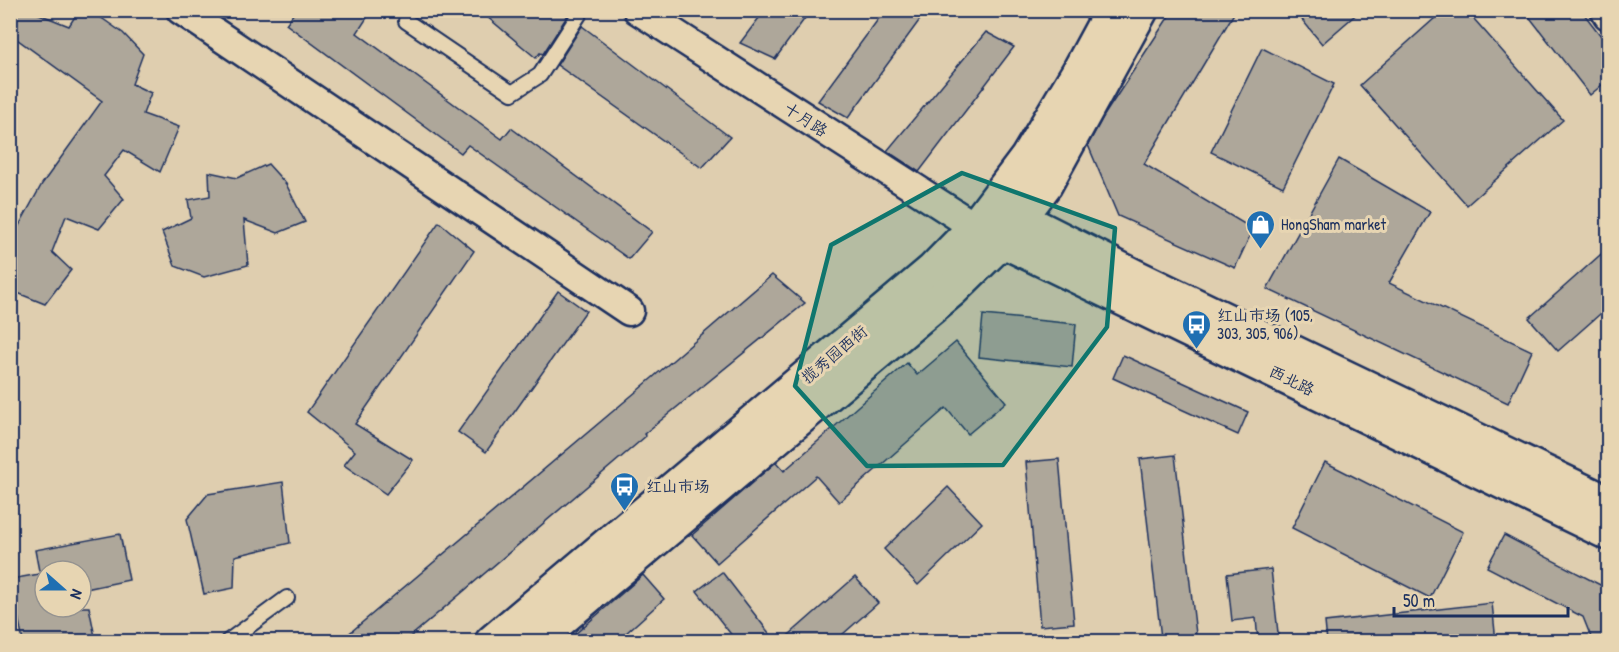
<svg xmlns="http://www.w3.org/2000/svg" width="1619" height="652" font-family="'Patrick Hand','LXGW WenKai TC',sans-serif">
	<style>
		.building { fill: #aea79a; stroke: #1b2f5e; stroke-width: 1.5 }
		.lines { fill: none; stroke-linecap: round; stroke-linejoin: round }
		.lane-casing { stroke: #1b2f5e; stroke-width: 18 }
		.street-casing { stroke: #1b2f5e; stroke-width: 33 }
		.secondary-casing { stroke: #1b2f5e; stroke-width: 38 }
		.lane { stroke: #e7d5b2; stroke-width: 14 }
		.street { stroke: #e7d5b2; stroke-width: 28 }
		.secondary { stroke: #e7d5b2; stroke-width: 33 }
		.marked { fill: #0f766e; fill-opacity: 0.2; stroke: #0f766e; stroke-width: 4.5; stroke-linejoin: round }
		.labels { text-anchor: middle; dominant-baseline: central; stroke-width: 6; stroke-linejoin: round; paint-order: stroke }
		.street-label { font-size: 16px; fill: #1b2f5e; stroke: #e7d5b2 }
		.poi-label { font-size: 16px; fill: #1b2f5e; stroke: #e7d5b2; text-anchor: start }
	</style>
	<rect width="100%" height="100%" fill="#dfceaf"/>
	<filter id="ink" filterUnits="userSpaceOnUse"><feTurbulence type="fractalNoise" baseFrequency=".0167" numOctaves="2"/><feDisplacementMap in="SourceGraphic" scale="12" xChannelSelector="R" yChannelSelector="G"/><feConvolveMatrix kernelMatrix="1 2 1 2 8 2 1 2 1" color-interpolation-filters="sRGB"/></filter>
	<g filter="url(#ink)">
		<g class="building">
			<polygon points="10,10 29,10 69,26 79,10 90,10 123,33 143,54 132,84 151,93 143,114 179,127 160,172 124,150 104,176 124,199 99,229 66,216 52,252 71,270 45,304 10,290 10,242 42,184 102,101 10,34"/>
			<polygon points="296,10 372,10 357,33 502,139 511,128 652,232 629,259 468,145 461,153 286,24"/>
			<polygon points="479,10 561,10 568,15 543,54 540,53 536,58"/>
			<polygon points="765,10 811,10 775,59 740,43"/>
			<polygon points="885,10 927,10 848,118 818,101"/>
			<polygon points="1173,10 1236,10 1144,164 1253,229 1235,268 1118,216 1088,145 1103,117"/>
			<polygon points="1294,10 1361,10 1322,44"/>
			<polygon points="1444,10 1466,10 1563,120 1467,205 1360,85"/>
			<polygon points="1524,10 1581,10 1608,45 1608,80 1590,95"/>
			<polygon points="582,26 730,137 702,168 557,65"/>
			<polygon points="986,32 1014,47 919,172 887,151"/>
			<polygon points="1262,48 1334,84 1283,187 1211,152"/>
			<polygon points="1339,159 1430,212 1389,283 1532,351 1508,403 1267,289"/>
			<polygon points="268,164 286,184 305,222 278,233 244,220 248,265 204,277 175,266 162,232 191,218 188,200 210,196 209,172 237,178"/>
			<polygon points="439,222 474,251 355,424 413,460 386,494 344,465 355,451 307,412"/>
			<polygon points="1608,248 1608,307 1558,351 1529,318"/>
			<polygon points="772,275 805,303 644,434 646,436 404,642 339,642 637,391"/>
			<polygon points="558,291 586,311 486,452 458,432"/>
			<polygon points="983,315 1076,324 1072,367 979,357"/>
			<polygon points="956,342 1006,402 968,434 946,408 839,502 816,476 717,563 692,535 776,462 784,471 907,363 917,375"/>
			<polygon points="1123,355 1248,412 1238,435 1113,378"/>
			<polygon points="1175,455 1196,634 1161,638 1140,459"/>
			<polygon points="1059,459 1074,623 1040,626 1026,462"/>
			<polygon points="1325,462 1463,532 1430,598 1292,528"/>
			<polygon points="283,482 290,543 235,556 234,588 204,594 187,519 208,494"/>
			<polygon points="948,487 982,523 918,585 884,549"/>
			<polygon points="120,534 129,580 81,590 81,571 39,571 35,550"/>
			<polygon points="1504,535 1608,589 1608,642 1593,642 1583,617 1487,567"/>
			<polygon points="1271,569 1279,642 1258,642 1256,618 1232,621 1227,574"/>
			<polygon points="722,572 776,642 737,642 697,591"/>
			<polygon points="45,573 45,607 89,607 96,642 23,642 11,579"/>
			<polygon points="643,575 664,599 616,642 566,642"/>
			<polygon points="855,577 878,603 834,642 781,642"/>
			<polygon points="1492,603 1496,642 1327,642 1325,622"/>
		</g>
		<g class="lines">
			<defs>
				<g id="lane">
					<polyline points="406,21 512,93 540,75 582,10"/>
					<polyline points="227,642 287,598"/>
				</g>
				<g id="street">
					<polyline points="181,10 629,311"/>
					<polyline points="638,10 975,227"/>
					<polyline points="1605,10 1608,15"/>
				</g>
				<g id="secondary">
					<polyline points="1003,210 1134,276 1608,503"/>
					<polyline points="983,231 1608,533"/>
					<polyline points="492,642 933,270 975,227 1027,158 1079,71 1112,10"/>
					<polyline points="534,642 952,290 1003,240 1045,185 1141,10"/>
				</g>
			</defs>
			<use href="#lane" class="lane-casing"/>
			<use href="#street" class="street-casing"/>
			<use href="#secondary" class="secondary-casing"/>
			<use href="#lane" class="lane"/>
			<use href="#street" class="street"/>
			<use href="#secondary" class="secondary"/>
		</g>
	</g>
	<path class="marked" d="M 962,173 L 1115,228 L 1107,327 L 1003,465 L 867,466 L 795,386 L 831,245 Z"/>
	<defs>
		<symbol id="shop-pin" viewBox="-11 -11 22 30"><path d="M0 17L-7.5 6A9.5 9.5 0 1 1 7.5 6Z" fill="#1f6fb2" stroke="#e7d5b2"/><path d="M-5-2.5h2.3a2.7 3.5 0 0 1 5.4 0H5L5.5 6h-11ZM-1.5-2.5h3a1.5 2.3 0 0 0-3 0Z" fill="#fff"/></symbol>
		<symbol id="bus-pin" viewBox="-11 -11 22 30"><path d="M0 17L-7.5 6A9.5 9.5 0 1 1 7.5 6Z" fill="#1f6fb2" stroke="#e7d5b2"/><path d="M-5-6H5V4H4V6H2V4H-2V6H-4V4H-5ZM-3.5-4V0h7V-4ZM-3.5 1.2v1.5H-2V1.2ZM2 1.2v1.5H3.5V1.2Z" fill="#fff"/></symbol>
	</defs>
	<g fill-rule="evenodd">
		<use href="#shop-pin" x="1244" y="208" width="33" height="45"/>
		<use href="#bus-pin" x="1180" y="308" width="33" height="45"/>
		<use href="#bus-pin" x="608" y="470" width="33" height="45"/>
	</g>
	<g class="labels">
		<g class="street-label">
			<text transform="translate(806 119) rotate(33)">十月路</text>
			<text transform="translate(834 354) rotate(-40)">揽秀园西街</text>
			<text transform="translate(1292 380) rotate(26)">西北路</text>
		</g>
		<g class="poi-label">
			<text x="1281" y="224">HongSham market</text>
			<text x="1217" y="315">红山市场 (105,<tspan x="1217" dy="18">303, 305, 906)</tspan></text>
			<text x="646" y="486">红山市场</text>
		</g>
	</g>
	<rect width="1619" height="652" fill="none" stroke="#e7d5b2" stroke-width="36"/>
	<rect x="18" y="18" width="1583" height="616" fill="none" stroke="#1b2f5e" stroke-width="2" filter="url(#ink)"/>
	<g transform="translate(63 589) rotate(111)"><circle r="28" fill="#e7d5b2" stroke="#959390" stroke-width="1.5"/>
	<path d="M0-4.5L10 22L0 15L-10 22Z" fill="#1f6fb2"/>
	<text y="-9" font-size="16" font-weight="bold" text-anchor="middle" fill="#1b2f5e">N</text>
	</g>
	<path d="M1394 607v9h174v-9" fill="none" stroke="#1b2f5e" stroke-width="3"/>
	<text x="1403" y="607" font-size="18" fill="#1b2f5e" stroke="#e7d5b2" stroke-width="4.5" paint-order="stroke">50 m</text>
</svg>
